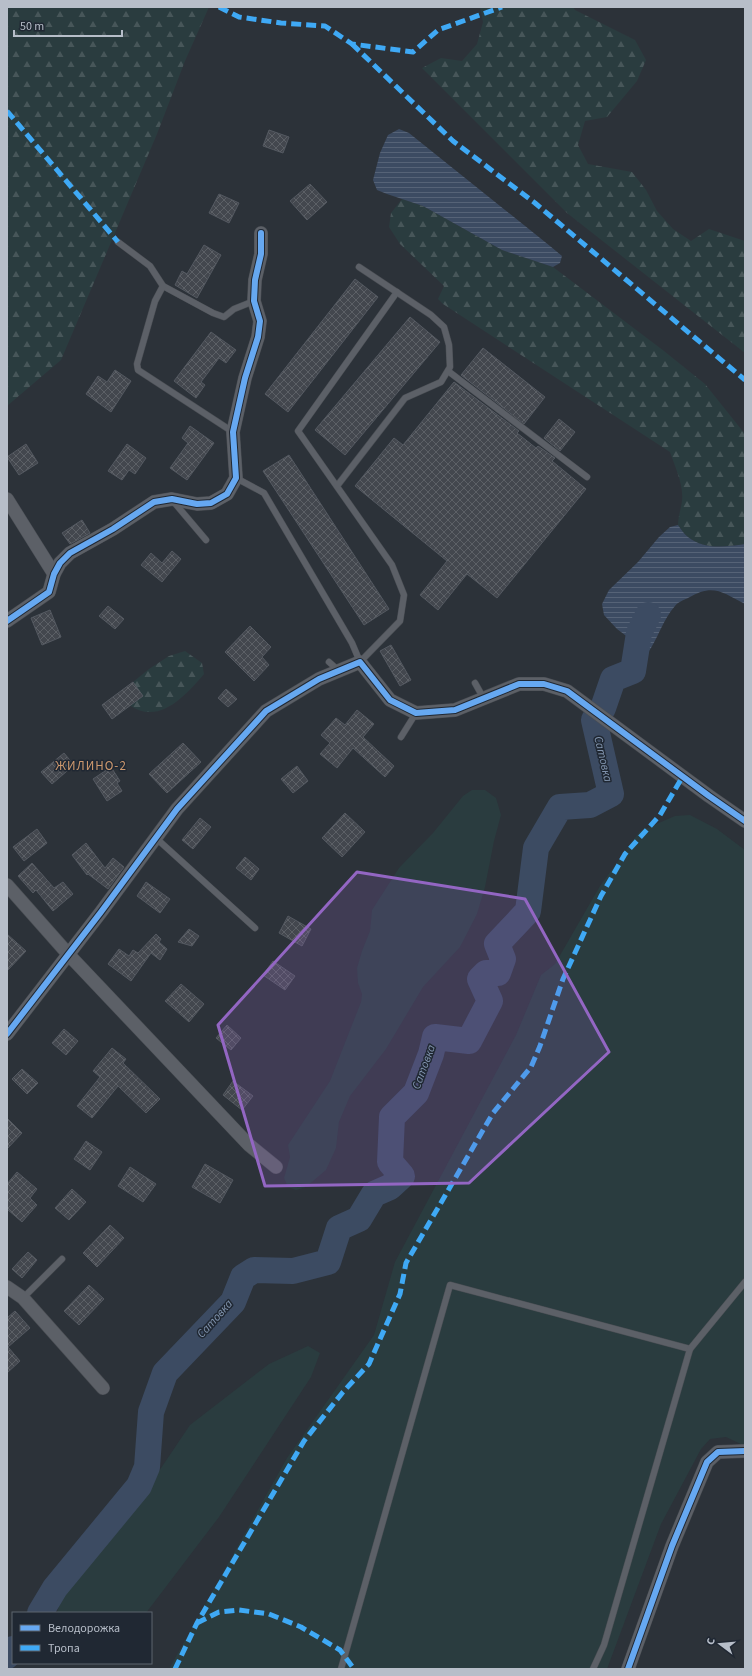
<svg xmlns="http://www.w3.org/2000/svg" width="752" height="1676" font-family="'Source Sans 3',sans-serif">
	<style>
		.grass { fill: #2a3c3f }
		.forest { fill: url(#forest-firs) }
		.water { fill: url(#water-rules) }
		.lines { fill: none; stroke-linecap: round; stroke-linejoin: round }
		.river { stroke: #3c4b62; stroke-width: 26 }
		.building { fill: url(#building-cross-hatch); stroke: #545961 }
		.lane-casing { stroke: #4a4e54; stroke-width: 7 }
		.street-casing { stroke: #4a4e54; stroke-width: 14 }
		.lane { stroke: #5c6067; stroke-width: 6 }
		.street { stroke: #5c6067; stroke-width: 13 }
		.quiet { stroke: #3fa9f5; stroke-width: 5; stroke-dasharray: 10 5; stroke-linecap: butt }
		.cycleway-casing { stroke: #202833; stroke-width: 8 }
		.cycleway { stroke: #66a8f1; stroke-width: 6 }
		.marked { fill: #9366c3; fill-opacity: 0.2; stroke: #9366c3; stroke-width: 3; stroke-linejoin: round }
		.labels { text-anchor: middle; dominant-baseline: central; stroke-width: 3; stroke-linejoin: round; paint-order: stroke }
		.water-label { font-size: 12px; font-style: italic; fill: #8194ae; stroke: #202833 }
		.quarter-label { font-size: 13px; letter-spacing: 1px; fill: #ce996e; stroke: #202833 }
	</style>
	<defs>
		<pattern id="forest-firs" width="22" height="20" patternUnits="userSpaceOnUse"><rect width="22" height="20" fill="#2a3c3f"/><path d="M5 1l3.5 6h-7zM16 11l3.5 6h-7z" fill="#475659"/></pattern>
		<pattern id="water-rules" width="6" height="5" patternUnits="userSpaceOnUse"><rect width="6" height="5" fill="#3c4b62"/><path d="M0 2.5h6" fill="none" stroke="#566377"/></pattern>
		<pattern id="building-cross-hatch" width="8" height="8" patternUnits="userSpaceOnUse"><rect width="8" height="8" fill="#43474e"/><path d="M0 0l8 8M0 8l8-8" fill="none" stroke="#5c6066"/></pattern>
	</defs>
	<rect width="100%" height="100%" fill="#2c3239"/>
	<g class="grass">
		<polygon points="472,790 485,790 496,798 501,815 494,841 485,887 477,914 460,947 423,987 386,1049 350,1096 339,1122 336,1148 326,1170 306,1187 296,1190 288,1187 284,1178 290,1157 288,1145 330,1081 361,1002 362,994 358,983 357,968 362,951 370,931 372,910 399,868 433,833 463,796"/>
		<polygon points="690,815 717,829 745,850 745,1446 726,1437 710,1439 701,1449 661,1524 607,1669 169,1669 287,1458 374,1335 395,1262 516,1035 541,975 555,964 600,886 640,831 675,816"/>
		<polygon points="308,1346 320,1353 311,1377 219,1517 146,1613 57,1613 63,1590 113,1527 155,1477 190,1425 269,1364"/>
	</g>
	<g class="forest">
		<polygon points="7,7 209,7 185,61 157,134 61,360 7,406"/>
		<polygon points="480,7 573,7 575,10 635,40 646,60 637,81 607,117 585,121 578,145 588,164 632,172 646,190 657,211 673,229 691,241 709,229 745,241 745,353 567,213 422,68 441,58 462,61 477,44 483,22"/>
		<path d="M 402,199 L 423,206 L 502,250 L 553,267 L 664,351 L 705,384 L 745,434 L 745,544 C 726,547 704,550 688,537 C 684,534 681,529 678,525 C 678,517 681,509 682,501 C 684,485 675,467 670,452 L 443,304 L 438,299 L 444,286 L 400,244 L 389,227 L 391,213 Z"/>
		<path d="M 185,651 L 202,663 L 204,674 C 185,696 158,727 128,704 L 133,682 L 149,669 L 169,656 Z"/>
	</g>
	<g class="water">
		<polygon points="399,129 409,133 550,246 562,256 560,263 553,267 502,250 423,206 387,194 377,190 373,180 380,153 388,135"/>
		<path d="M 678,525 C 681,529 684,534 688,537 C 704,550 726,547 745,544 L 745,604 C 722,592 713,583 688,598 C 684,600 678,602 675,606 C 663,619 658,639 647,654 L 641,654 L 629,638 L 617,629 L 604,615 L 602,604 L 609,590 L 638,562 L 659,537 L 670,527 Z"/>
	</g>
	<g class="lines">
		<g class="river">
			<polyline points="603,708 613,679 633,671 639,633 648,615"/>
			<polyline points="40,1613 55,1588 139,1486 147,1467 151,1412 165,1373 233,1302 243,1277 254,1270 293,1271 328,1262 339,1228 359,1219 374,1194 390,1187 402,1176 390,1162 392,1117 416,1093 431,1054 435,1037 469,1041 490,1001 480,979 486,973 498,973 503,959 497,944 528,911 536,848 560,807 590,805 611,794 594,720"/>
			<polyline points="7,1656 13,1649"/>
		</g>
	</g>
	<g class="building">
		<polygon points="269,130 289,137 283,153 263,146"/>
		<polygon points="310,184 327,202 307,220 290,201"/>
		<polygon points="219,194 239,203 229,223 209,213"/>
		<polygon points="204,245 221,255 197,298 175,285 182,271 187,274"/>
		<polygon points="355,279 378,297 288,412 265,394"/>
		<polygon points="410,317 440,342 345,455 315,430"/>
		<polygon points="211,332 236,350 226,363 219,358 201,382 205,385 196,398 174,381"/>
		<polygon points="483,348 545,397 524,424 461,375"/>
		<polygon points="115,370 131,381 111,412 86,394 98,376 107,382"/>
		<polygon points="454,382 519,431 517,433 536,448 538,446 555,458 552,461 586,489 497,598 467,574 438,610 420,595 447,561 355,486 394,438 403,445"/>
		<polygon points="559,419 575,432 560,451 544,438"/>
		<polygon points="190,426 214,443 187,480 170,468 188,443 182,438"/>
		<polygon points="26,444 38,463 19,475 7,457"/>
		<polygon points="127,444 146,458 135,474 129,470 122,480 108,471"/>
		<polygon points="289,455 389,609 364,625 263,471"/>
		<polygon points="82,520 90,533 70,544 62,533"/>
		<polygon points="172,551 181,559 162,582 141,565 151,553 162,563"/>
		<polygon points="108,606 124,619 115,629 99,616"/>
		<polygon points="50,610 61,637 42,645 31,618"/>
		<polygon points="250,626 271,647 262,657 269,665 254,681 225,652"/>
		<polygon points="391,645 411,680 400,686 380,651"/>
		<polygon points="133,682 143,696 112,719 102,705"/>
		<polygon points="226,689 237,699 228,707 218,698"/>
		<polygon points="357,710 374,724 363,737 394,766 385,777 353,748 337,768 320,754 330,743 321,735 336,718 345,725"/>
		<polygon points="183,743 201,762 167,793 149,774"/>
		<polygon points="64,753 74,765 52,784 41,772"/>
		<polygon points="297,766 308,781 293,793 281,779"/>
		<polygon points="111,767 120,781 117,783 122,791 107,801 93,779"/>
		<polygon points="345,813 365,832 342,857 322,838"/>
		<polygon points="200,818 211,827 193,849 182,840"/>
		<polygon points="37,829 47,843 24,861 13,847"/>
		<polygon points="86,843 105,868 113,858 124,867 108,889 88,874 87,875 72,855"/>
		<polygon points="245,857 259,869 251,880 236,868"/>
		<polygon points="32,863 54,888 63,882 73,894 53,911 36,890 33,893 18,876"/>
		<polygon points="146,882 170,899 160,913 137,896"/>
		<polygon points="288,916 311,929 302,946 279,933"/>
		<polygon points="189,929 199,936 192,946 178,942"/>
		<polygon points="7,934 26,951 7,971"/>
		<polygon points="156,934 161,939 159,942 167,949 160,960 151,953 131,981 108,964 119,949 129,956 133,950 138,953"/>
		<polygon points="273,961 295,976 285,990 263,975"/>
		<polygon points="181,984 204,1004 189,1022 165,1001"/>
		<polygon points="227,1025 241,1038 231,1050 216,1038"/>
		<polygon points="64,1029 78,1041 66,1055 52,1043"/>
		<polygon points="112,1048 126,1059 123,1063 160,1099 146,1113 118,1086 92,1118 77,1106 100,1077 93,1071"/>
		<polygon points="22,1069 38,1083 27,1094 12,1079"/>
		<polygon points="233,1081 253,1096 242,1110 223,1095"/>
		<polygon points="7,1118 22,1133 7,1149"/>
		<polygon points="86,1141 102,1152 90,1170 74,1159"/>
		<polygon points="205,1164 233,1180 220,1203 192,1187"/>
		<polygon points="130,1167 156,1184 143,1202 118,1186"/>
		<polygon points="17,1172 37,1189 30,1198 37,1205 22,1222 7,1209 7,1184"/>
		<polygon points="72,1189 86,1202 69,1220 55,1208"/>
		<polygon points="110,1225 124,1238 97,1267 83,1253"/>
		<polygon points="28,1252 37,1260 22,1278 12,1269"/>
		<polygon points="89,1285 104,1299 79,1325 64,1311"/>
		<polygon points="15,1311 30,1328 8,1347 20,1361 7,1373 7,1318"/>
	</g>
	<g class="lines">
		<defs>
			<g id="lane">
				<polyline points="118,242 150,266 163,286 213,313 224,317 234,309 254,301"/>
				<polyline points="163,286 155,301 137,364 138,370 233,432"/>
				<polyline points="448,371 587,477"/>
				<polyline points="236,478 264,493 352,643 360,662 400,621 404,595 392,565 298,431 397,292"/>
				<polyline points="337,486 405,398 441,382 450,367 449,345 444,327 431,315 359,267"/>
				<polyline points="173,501 206,540"/>
				<polyline points="329,662 338,670"/>
				<polyline points="475,683 484,699"/>
				<polyline points="401,737 416,713"/>
				<polyline points="157,839 255,928"/>
				<polyline points="23,1298 62,1259"/>
				<polyline points="341,1669 450,1285 690,1349 745,1282"/>
				<polyline points="593,1669 604,1645 690,1349"/>
			</g>
			<g id="street">
				<polyline points="7,499 54,574"/>
				<polyline points="7,621 49,592 54,574 60,563 70,553 113,529 154,502 172,499 197,504 211,503 227,494 236,478 233,432 245,378 258,337 260,321 254,301 255,280 261,254 261,233"/>
				<polyline points="7,885 69,955 249,1145 276,1167"/>
				<polyline points="7,1034 101,912 177,809 266,711 319,679 360,662 390,700 416,713 455,710 519,684 544,684 567,691 709,796 745,821"/>
				<polyline points="7,1287 23,1298 103,1388"/>
				<polyline points="628,1669 672,1546 707,1462 718,1452 745,1451"/>
			</g>
		</defs>
		<use href="#lane" class="lane-casing"/>
		<use href="#street" class="street-casing"/>
		<use href="#lane" class="lane"/>
		<use href="#street" class="street"/>
		<g class="quiet">
			<polyline points="219,7 239,17 281,23 325,26 352,44 413,52 438,30 502,7"/>
			<polyline points="352,44 453,141 535,203 745,380"/>
			<polyline points="7,111 118,242"/>
			<polyline points="197,1623 219,1612 239,1610 269,1614 301,1627 340,1650 354,1669"/>
			<polyline points="175,1669 197,1623 304,1441 343,1392 369,1364 400,1294 406,1263 493,1113 531,1067 540,1046 563,979 601,896 625,854 660,815 683,776"/>
		</g>
		<defs>
			<g id="cycleway">
				<polyline points="7,621 49,592 54,574 60,563 70,553 113,529 154,502 172,499 197,504 211,503 227,494 236,478 233,432 245,378 258,337 260,321 254,301 255,280 261,254 261,233"/>
				<polyline points="7,1034 101,912 177,809 266,711 319,679 360,662 390,700 416,713 455,710 519,684 544,684 567,691 709,796 745,821"/>
				<polyline points="628,1669 672,1546 707,1462 718,1452 745,1451"/>
			</g>
		</defs>
		<use href="#cycleway" class="cycleway-casing"/>
		<use href="#cycleway" class="cycleway"/>
	</g>
	<path class="marked" d="M 357,872 L 525,899 L 609,1052 L 469,1183 L 265,1186 L 218,1025 Z"/>
	<g class="labels">
		<g class="water-label">
			<text transform="translate(603 759) rotate(77)">Сатовка</text>
			<text transform="translate(424 1067) rotate(-70)">Сатовка</text>
			<text transform="translate(215 1319) rotate(-48)">Сатовка</text>
		</g>
		<g class="quarter-label">
			<text x="91" y="766">ЖИЛИНО-2</text>
		</g>
	</g>
	<rect width="752" height="1676" fill="none" stroke="#b7bec9" stroke-width="16"/>
	<rect x="12" y="1612" width="140" height="52" fill="#202833" stroke="#5c646f"/>
	<rect x="20" y="1625" width="20" height="6" fill="#66a8f1" stroke="#5c646f"/>
	<text x="48" y="1632" font-size="12" fill="#b7bec9">Велодорожка</text>
	<rect x="20" y="1645" width="20" height="6" fill="#3fa9f5" stroke="#5c646f"/>
	<text x="48" y="1652" font-size="12" fill="#b7bec9">Тропа</text>
	<g transform="translate(720 1644) rotate(286)" stroke="#202833" stroke-width="3" paint-order="stroke">
	<path d="M0-3L7 15L0 10L-7 15Z" fill="#b7bec9"/>
	<text y="-6" font-size="11" font-weight="bold" text-anchor="middle" fill="#b7bec9">С</text>
	</g>
	<path d="M14 30v6h108v-6" fill="none" stroke="#b7bec9" stroke-width="2"/>
	<text x="20" y="30" font-size="12" fill="#b7bec9" stroke="#202833" stroke-width="3" paint-order="stroke">50 m</text>
</svg>
